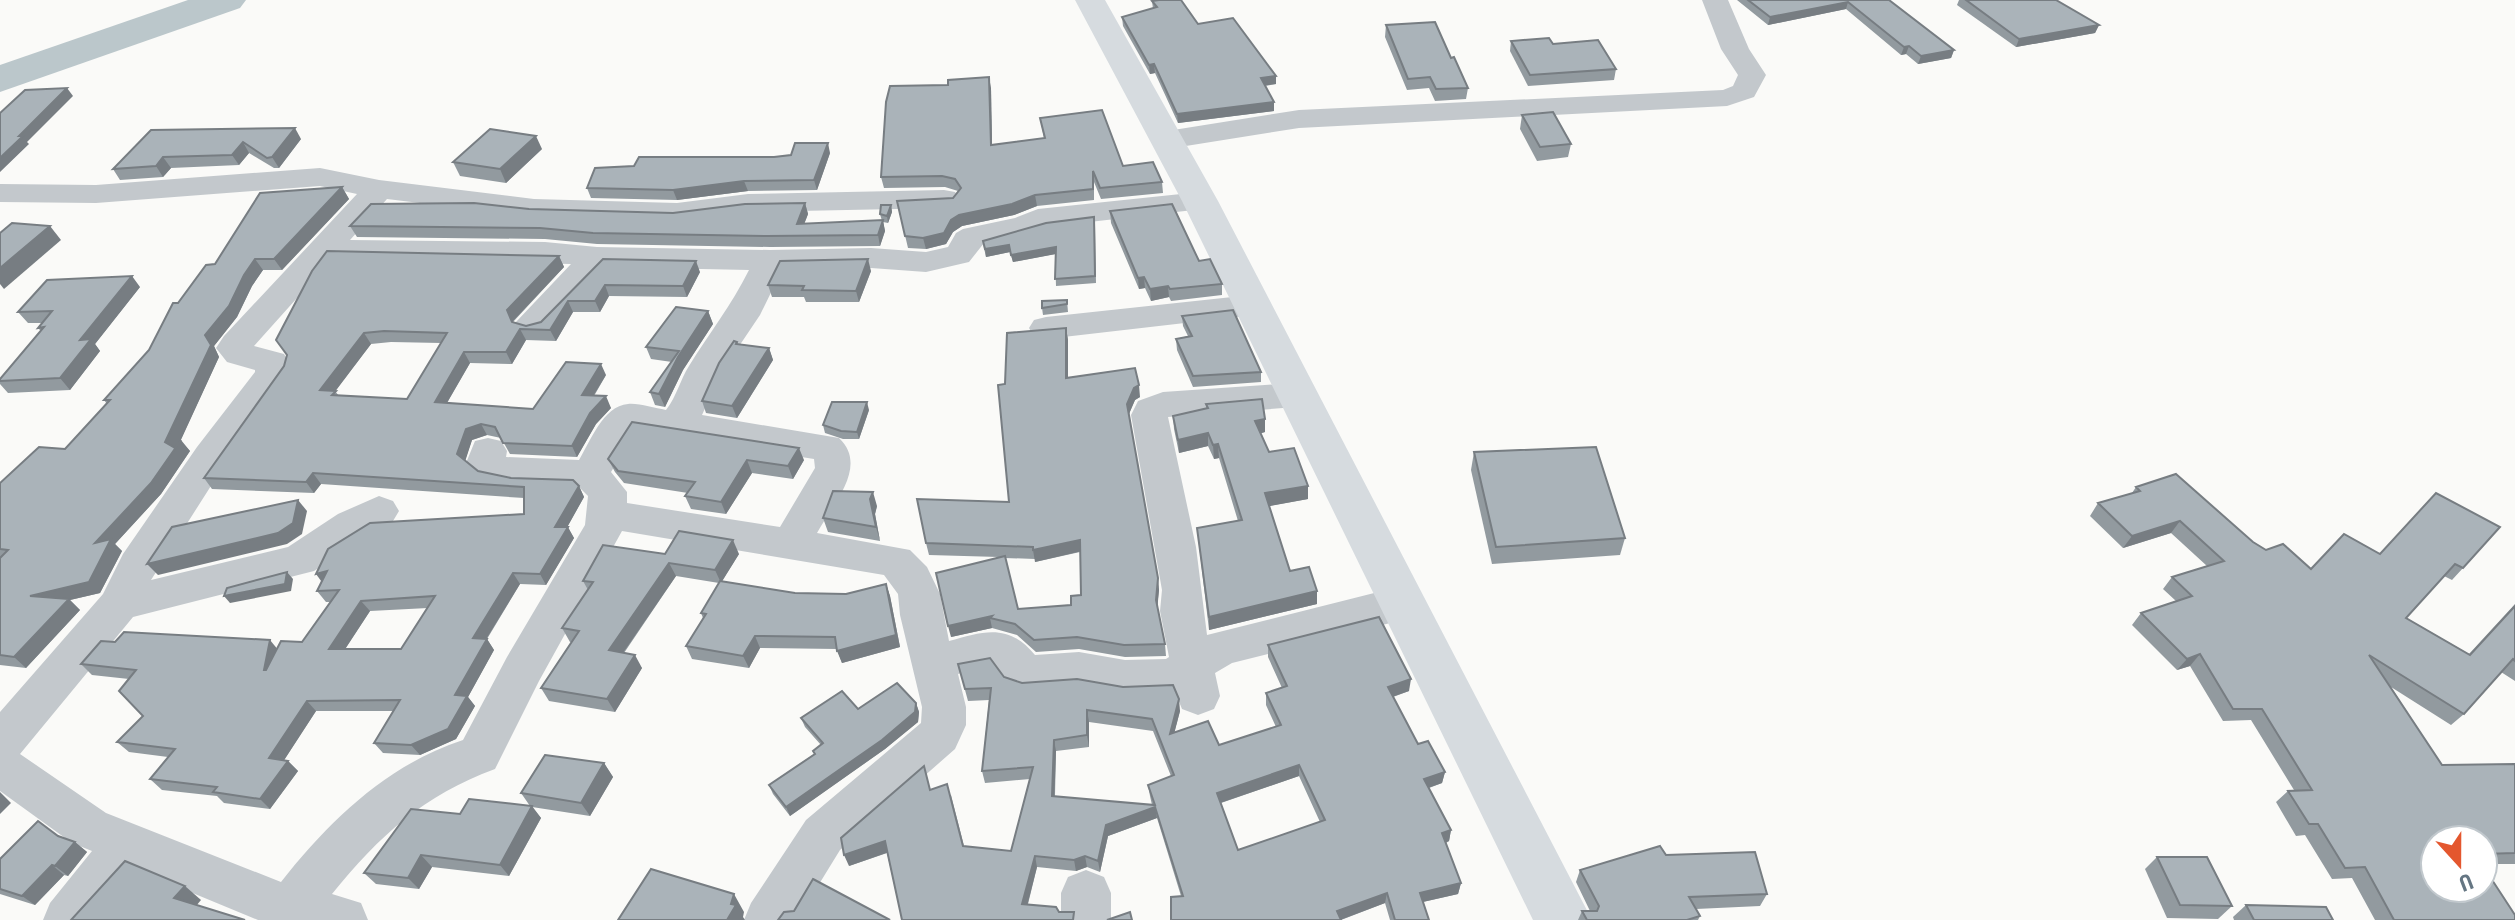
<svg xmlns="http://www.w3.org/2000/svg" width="2515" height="920" font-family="'Roboto Condensed',sans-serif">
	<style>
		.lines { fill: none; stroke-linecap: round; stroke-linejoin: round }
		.river { fill: #bbc7cb; fill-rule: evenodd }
		.street { fill: #c3c8cc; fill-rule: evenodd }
		.secondary { fill: #d6dbdf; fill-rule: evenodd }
		.wall { fill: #929a9f; fill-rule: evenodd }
		.shaded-wall { fill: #777d82 }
		.building { fill: #aab3b9; stroke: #777d82; stroke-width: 2; fill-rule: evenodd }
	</style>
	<rect width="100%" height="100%" fill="#fafaf8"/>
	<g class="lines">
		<polygon class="river" points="188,0 246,0 240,8 0,92 0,65"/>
		<g class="street">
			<polygon points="1702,0 1728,0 1749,49 1766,75 1754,97 1727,106 1299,128 1167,149 1157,146 1152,140 1157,134 1167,131 1299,110 1723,90 1733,86 1738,75 1721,49"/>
			<path d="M 320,168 L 379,180 L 534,199 L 677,203 L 748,194 L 944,190 L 955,192 L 960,199 L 955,206 L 944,208 L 748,212 L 677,221 L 534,217 L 387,199 L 350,240 L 545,242 L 597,247 L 770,250 L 871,248 L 926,252 L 948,247 L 956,233 L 963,229 L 1015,218 L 1038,209 L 1200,192 L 1211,194 L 1216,201 L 1211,208 L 1046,227 L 1036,232 L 984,243 L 969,262 L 926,272 L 871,268 L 782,270 L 760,315 L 721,373 L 702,415 L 839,438 C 869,466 833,504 817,533 L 910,550 L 927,567 L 940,594 L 949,641 C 984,631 1009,623 1035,655 L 1079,652 L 1125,660 L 1166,659 L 1169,657 L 1160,611 L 1162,590 L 1131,415 L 1138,401 L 1163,392 L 1296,383 L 1309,386 L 1314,395 L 1309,404 L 1296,407 L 1168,417 L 1196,547 L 1207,635 L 1402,586 L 1417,591 L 1423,603 L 1417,615 L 1402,620 L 1232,663 L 1215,673 L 1220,696 L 1214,709 L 1198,715 L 1182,709 L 1176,694 L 1125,696 L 1079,688 L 1024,692 L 1009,687 L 994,667 L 984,666 L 958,674 L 966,707 L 966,725 L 955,749 L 840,850 L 797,920 L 744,920 L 751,903 L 806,820 L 921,723 L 922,707 L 900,615 L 898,594 L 884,575 L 622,531 L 539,681 L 495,769 C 424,795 380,835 332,894 L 361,903 L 368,920 L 258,920 L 137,870 L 99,920 L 43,920 L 50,903 L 92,851 L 72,843 L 0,791 L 0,712 L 103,594 L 123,554 L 197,447 L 255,372 L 255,370 L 227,362 L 216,348 L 224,336 L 357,194 L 320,186 L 96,203 L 0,202 L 0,184 L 96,185 ZM 332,259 L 571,264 L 515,323 L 520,331 L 532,334 L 544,331 L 606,267 L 749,270 C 731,306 710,332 689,366 C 680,380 677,396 666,410 C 654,408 639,403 628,404 C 603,406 590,442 579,460 L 506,457 L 507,451 L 501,441 L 488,438 L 475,441 L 466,463 C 483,493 548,487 580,488 L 588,496 L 585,525 L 507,657 L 463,740 C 387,765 330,820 281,882 L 106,813 L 20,754 L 133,617 L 314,571 L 393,521 L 399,511 L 393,501 L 379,496 L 338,514 L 288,547 L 151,580 L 223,467 L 289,376 L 292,368 L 284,354 L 254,346 ZM 636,431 L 814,459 L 815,468 L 780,527 L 627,503 L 627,492 L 611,472 Z"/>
			<polygon points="1251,295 1263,298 1268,306 1263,314 1046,339 1034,336 1029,328 1034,320 1046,317"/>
			<polygon points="1086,870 1104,877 1111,893 1111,920 1061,920 1061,893 1068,877"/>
		</g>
		<polygon class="secondary" points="1075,0 1105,0 1218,201 1592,920 1533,920 1182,201"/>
	</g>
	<g class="wall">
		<polygon points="1737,0 1889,0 1954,50 1951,58 1918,64 1906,54 1901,55 1846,9 1768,25"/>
		<polygon points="1959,0 2044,0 2099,25 2095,33 2016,47 1957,5"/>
		<polygon points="1152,1 1198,24 1276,76 1276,84 1265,86 1274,102 1274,111 1178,123 1155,73 1150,74 1123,26 1122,17 1153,9"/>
		<polygon points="1386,25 1468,88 1466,99 1435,101 1429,88 1407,90 1385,37"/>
		<polygon points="1511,41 1553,44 1616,69 1614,80 1528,86 1510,51"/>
		<polygon points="991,88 992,145 1044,138 1040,118 1123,166 1162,182 1163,193 1101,199 1094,182 1094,200 1037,206 1014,215 962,226 953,232 946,244 926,249 908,248 897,201 953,198 958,191 945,187 884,188 881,177"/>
		<polygon points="1522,115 1571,144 1568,157 1537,161 1520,129"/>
		<polygon points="151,130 301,139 279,168 274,168 249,153 239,165 171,168 163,177 120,180 113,169"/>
		<polygon points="542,149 506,183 460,176 453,162"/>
		<polygon points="830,153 817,190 748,191 677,200 591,198 587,188 774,157"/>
		<polygon points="342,187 349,199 282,270 263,270 252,286 237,317 214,346 219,357 180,441 190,451 161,494 115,544 122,551 100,593 70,600 80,610 26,668 0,665 0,483 65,449 107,404 104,400 149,350 178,303 215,264"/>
		<polygon points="805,203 808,214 804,224 882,221 880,214 891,205 892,212 888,223 883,222 885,231 880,246 770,247 597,244 545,239 357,237 350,226 529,209 673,213"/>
		<polygon points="1110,211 1199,261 1222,284 1222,295 1171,301 1169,297 1151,301 1145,288 1139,289 1111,223"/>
		<polygon points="1095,224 1096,283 1056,286 1055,254 1013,262 1010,252 986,257 984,248 983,241"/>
		<path d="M 559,256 L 564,267 L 513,322 L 526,326 L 541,322 L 603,259 L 700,272 L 687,297 L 609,296 L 600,312 L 573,312 L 556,341 L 526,340 L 512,364 L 470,363 L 447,403 L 533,409 L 606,375 L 594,396 L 611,408 L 596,424 L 577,457 L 510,454 L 501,438 L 487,435 L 472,440 L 465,460 L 478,471 L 511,478 L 579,486 L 584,497 L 567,527 L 574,538 L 546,585 L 520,584 L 487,639 L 494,650 L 468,697 L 475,706 L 456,739 L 420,755 L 383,753 L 374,743 L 393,711 L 316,711 L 284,760 L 288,761 L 298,771 L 270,809 L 224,803 L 217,796 L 162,790 L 150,779 L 168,757 L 129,752 L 117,742 L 143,716 L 129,679 L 92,675 L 81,664 L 115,642 L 277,649 L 302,642 L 331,602 L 326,602 L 317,591 L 524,514 L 524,498 L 321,484 L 314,493 L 212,489 L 204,478 L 284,366 L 287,356 ZM 391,342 L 441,343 L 407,399 L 339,396 L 335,391 L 371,344 ZM 428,608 L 401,649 L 345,649 L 370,611 Z"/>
		<polygon points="871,271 859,302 806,302 804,297 772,297 768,285"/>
		<polygon points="140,287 95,344 100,351 70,390 8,393 0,384 0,379 41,331 38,328 42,323 28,323 18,312"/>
		<polygon points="1067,300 1068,312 1043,315 1042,308"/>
		<polygon points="708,311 713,324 683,370 665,407 655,405 650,392 672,362 651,359 646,347"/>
		<polygon points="1182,316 1261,372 1261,382 1193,387 1177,350 1176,339 1188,336 1183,326"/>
		<path d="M 1066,328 L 1068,340 L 1068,378 L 1140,397 L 1135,400 L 1129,414 L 1159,590 L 1157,607 L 1165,644 L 1166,656 L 1125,657 L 1079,649 L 1036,652 L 1017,635 L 992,628 L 951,637 L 999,557 L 929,555 L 926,543 L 1009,502 L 1005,384 ZM 1080,552 L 1081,595 L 1071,605 L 1018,609 L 1005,558 L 1035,559 L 1035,562 Z"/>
		<polygon points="737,342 738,345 769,348 773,360 737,418 706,413 702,401"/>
		<polygon points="1206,404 1265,419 1265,432 1261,433 1269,452 1308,499 1269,506 1290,571 1317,591 1317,604 1209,630 1197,528 1238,521 1219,458 1214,459 1208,446 1179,453 1174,429 1173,416 1206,408"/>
		<polygon points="869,410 859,439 843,439 825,433 823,425"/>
		<polygon points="1474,452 1625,538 1620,555 1492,564 1471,470"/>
		<polygon points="608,459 804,460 793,479 752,473 726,514 691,509 685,496 688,493 624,483 615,472"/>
		<polygon points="2136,487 2266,550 2311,569 2380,554 2436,493 2463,568 2452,580 2444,576 2406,618 2469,654 2515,604 2515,681 2501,672 2464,714 2451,725 2391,687 2442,765 2515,764 2515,864 2483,864 2483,840 2435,840 2515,920 2375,920 2352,878 2332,879 2305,835 2296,836 2276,802 2288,791 2294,790 2251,720 2223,721 2190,666 2177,670 2132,625 2141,613 2176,601 2163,589 2172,577 2207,566 2171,533 2123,548 2090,516 2098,503 2132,493"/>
		<polygon points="877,506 875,514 880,541 828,532 823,518"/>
		<polygon points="665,554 739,554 722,581 795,593 846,594 886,584 890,596 900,647 842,663 837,649 760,648 749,668 692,659 686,646 703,618 701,613 719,583 676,576 624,653 642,668 615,712 549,701 541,688 572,642 570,642 562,628 588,590 583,581"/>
		<path d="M 1268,645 L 1409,691 L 1393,697 L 1418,744 L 1445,772 L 1442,783 L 1429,788 L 1451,830 L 1449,841 L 1446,843 L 1461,883 L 1458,894 L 1423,902 L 1429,920 L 1390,920 L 1385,903 L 1341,920 L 1181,896 L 1157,818 L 1108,836 L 1100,872 L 1087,867 L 1076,871 L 1037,867 L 1028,904 L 1059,912 L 902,920 L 887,853 L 849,866 L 924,766 L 930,790 L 951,795 L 964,846 L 1011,851 L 1030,779 L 985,783 L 982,771 L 989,700 L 968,701 L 958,664 L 1022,683 L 1180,711 L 1174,733 L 1219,745 L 1276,727 L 1266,705 L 1266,693 L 1282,688 L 1268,657 ZM 1089,722 L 1153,731 L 1171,776 L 1148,785 L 1150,796 L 1152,805 L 1055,796 L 1056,751 L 1089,747 ZM 1299,776 L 1320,822 L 1238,850 L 1221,803 Z"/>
		<polygon points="916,703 919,712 918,722 885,749 790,816 773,794 769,785 814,754 813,751 821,745 805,727 801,718 858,709"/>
		<polygon points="604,763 613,777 590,816 532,807 541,818 509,876 432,867 419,889 376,884 364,873 460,814 530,806 521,793"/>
		<polygon points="58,836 75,842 87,852 68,876 64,875 35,905 0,894 0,859"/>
		<polygon points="1666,855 1767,894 1760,906 1696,909 1700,916 1698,920 1578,920 1582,911 1590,911 1576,882 1580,870"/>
		<polygon points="2157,857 2232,906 2218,919 2167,918 2145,869"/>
		<polygon points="2246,905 2333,920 2234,920 2233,917"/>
	</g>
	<g class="shaded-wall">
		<polygon points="1848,2 1846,9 1768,25 1770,17"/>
		<polygon points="2099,25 2095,33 2016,47 2019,39"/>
		<polygon points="1909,46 1906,54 1901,55 1904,47"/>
		<polygon points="1954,50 1951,58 1918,64 1921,56"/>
		<polygon points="1154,64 1155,73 1150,74 1149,65"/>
		<polygon points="1276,76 1276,84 1261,86 1261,78"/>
		<polygon points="989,77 991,88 992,156 991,145"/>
		<polygon points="67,88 73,96 27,142 29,144 0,172 0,158 19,136"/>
		<polygon points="1274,102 1274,111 1178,123 1177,114"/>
		<polygon points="295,128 301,139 279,168 272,157"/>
		<polygon points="536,136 542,149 506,183 500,169"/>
		<polygon points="243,142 249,153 239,165 232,155"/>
		<polygon points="828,143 830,153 817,190 814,180"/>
		<polygon points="163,157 171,168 163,177 156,166"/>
		<polygon points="744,181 748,191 677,200 673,190"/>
		<polygon points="342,187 349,199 282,270 274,259"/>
		<polygon points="1035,195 1037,206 1014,215 962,226 953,232 946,244 926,249 923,238 959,215"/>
		<polygon points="805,203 808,214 800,235 797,224"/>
		<polygon points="891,205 892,212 888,223 887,216"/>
		<polygon points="883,220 885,231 880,246 878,235"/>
		<polygon points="50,226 61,240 4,289 0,284 0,268"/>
		<polygon points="1009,245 1010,252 986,257 985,249"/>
		<polygon points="1056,247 1056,254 1013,262 1011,255"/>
		<polygon points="559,256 564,267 513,321 517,333 507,310"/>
		<polygon points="255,259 263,270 252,286 237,317 214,346 219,357 180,442 181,440 190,451 161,494 115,544 122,551 100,593 70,600 80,610 26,668 14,657 30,596 95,543 165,442 205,335"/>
		<polygon points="868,259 871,271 859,302 856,291"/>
		<polygon points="696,261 700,272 687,297 683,286"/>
		<polygon points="132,276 140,287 95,344 100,351 70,390 60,378 80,340"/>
		<polygon points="1144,277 1145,288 1139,289 1138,278"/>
		<polygon points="605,285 609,296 600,312 595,301"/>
		<polygon points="1168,286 1169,297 1151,301 1150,289"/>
		<polygon points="568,301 573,312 556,341 550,330"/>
		<polygon points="708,311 713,324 683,370 665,407 659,394 678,357"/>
		<polygon points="1066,328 1068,340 1068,390 1066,378"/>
		<polygon points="520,329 526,340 512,364 506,352"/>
		<polygon points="364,333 371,344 328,401 320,390"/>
		<polygon points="769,348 773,360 737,418 732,406"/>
		<polygon points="464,352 470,363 441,413 435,402"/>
		<polygon points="601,364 606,375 587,406 582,395"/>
		<polygon points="1139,385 1140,397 1135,400 1128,416 1127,404 1134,388"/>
		<polygon points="606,396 611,408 596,424 577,457 572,446 590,413"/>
		<polygon points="867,402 869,410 859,439 857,432"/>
		<polygon points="1265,419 1265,432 1255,435 1255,421"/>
		<polygon points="481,424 487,435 472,440 464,465 457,454 466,429"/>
		<polygon points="1208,433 1208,446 1179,453 1178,440"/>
		<polygon points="1218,444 1219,458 1214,459 1213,445"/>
		<polygon points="799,448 804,460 793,479 788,466"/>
		<polygon points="747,460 752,473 726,514 721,502"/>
		<polygon points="313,473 321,484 314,493 306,482"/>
		<polygon points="579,486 584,497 564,533 568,527 574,538 546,585 540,574 555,527"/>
		<polygon points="1308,486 1308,499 1265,507 1265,493"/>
		<polygon points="873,492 877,506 875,514 880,541 876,527 870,499"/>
		<polygon points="298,500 307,511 302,534 287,544 158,575 147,564"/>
		<polygon points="2180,521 2171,533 2123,548 2132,536"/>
		<polygon points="733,540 739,554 721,583 715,570"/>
		<polygon points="1080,540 1082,551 1035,562 1033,550"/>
		<polygon points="669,563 676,576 616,663 609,650"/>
		<polygon points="327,571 324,585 316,574"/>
		<polygon points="287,572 293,579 291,591 230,603 224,596"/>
		<polygon points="513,573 520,584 480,649 473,638"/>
		<polygon points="1158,578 1159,590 1157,612 1156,600"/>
		<polygon points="886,584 890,596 900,647 842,663 837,651"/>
		<polygon points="1317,591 1317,604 1209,630 1209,617"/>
		<polygon points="361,601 370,611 338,660 329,649"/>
		<polygon points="992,616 990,618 992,628 951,637 948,626"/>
		<polygon points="755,636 760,648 749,668 743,656"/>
		<polygon points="487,639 494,650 468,697 475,706 456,739 420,755 411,745 455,695"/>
		<polygon points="270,640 279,651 273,680 264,670"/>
		<polygon points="2200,654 2190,666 2177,670 2187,659"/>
		<polygon points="635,655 642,668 615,712 607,699"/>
		<polygon points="1411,679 1409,691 1386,699 1388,687"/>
		<polygon points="1179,699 1180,711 1171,746 1170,734"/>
		<polygon points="307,701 316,711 279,768 269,758"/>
		<polygon points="916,703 919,712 918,722 885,749 790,816 786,807"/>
		<polygon points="1087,710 1089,722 1089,747 1087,735"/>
		<polygon points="1054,740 1056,751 1054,807 1052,796"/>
		<polygon points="288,761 298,771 270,809 260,799"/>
		<polygon points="604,763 613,777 590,816 581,803"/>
		<polygon points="1299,765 1299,776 1217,804 1217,793"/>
		<polygon points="1445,772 1442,783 1422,790 1424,779"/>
		<polygon points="0,792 11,803 0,814"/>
		<polygon points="532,806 541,818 509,876 500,865"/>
		<polygon points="1155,807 1157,818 1108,836 1100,872 1098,861 1106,825"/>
		<polygon points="1451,830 1449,841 1440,845 1442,833"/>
		<polygon points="885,841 889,852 849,866 844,855"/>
		<polygon points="75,842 87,852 68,876 55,866"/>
		<polygon points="421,855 432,867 419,889 408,878"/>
		<polygon points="1035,856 1037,867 1025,914 1022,904"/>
		<polygon points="1085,856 1087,867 1076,871 1074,860"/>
		<polygon points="52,865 64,875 35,905 22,896"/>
		<polygon points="1461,883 1458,894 1418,903 1420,893"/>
		<polygon points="185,886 201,900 191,912 174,898"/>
		<polygon points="1387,893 1385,903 1340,920 1337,911"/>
		<polygon points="734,894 744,912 743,917 745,920 727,920"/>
	</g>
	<g class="building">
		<polygon points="1159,0 1181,0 1198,24 1233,18 1276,76 1261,78 1274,102 1177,114 1154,64 1149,65 1122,17 1157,7 1152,1"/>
		<polygon points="1748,0 1889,0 1954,50 1921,56 1909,46 1904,47 1848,2 1770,17"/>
		<polygon points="1966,0 2056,0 2099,25 2019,39"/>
		<polygon points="1435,22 1451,58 1454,57 1468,88 1436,89 1430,77 1408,79 1386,25"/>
		<polygon points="1549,38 1553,44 1598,40 1616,69 1530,75 1511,41"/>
		<polygon points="989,77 991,145 1045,138 1040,118 1102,110 1123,166 1153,162 1162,182 1100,188 1093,171 1093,189 1035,195 1012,204 959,215 951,220 944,233 923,238 905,236 897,201 953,198 961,188 955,179 942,176 881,177 886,102 890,86 948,85 948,80"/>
		<polygon points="67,88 19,136 23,136 0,158 0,113 25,90"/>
		<polygon points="1553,112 1571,144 1540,147 1522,115"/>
		<polygon points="295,128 272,157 267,158 243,142 232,155 163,157 156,166 113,169 151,130"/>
		<polygon points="490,129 536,136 500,169 453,162"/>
		<polygon points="795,143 828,143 814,180 744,181 673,190 587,188 595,168 634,166 639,157 774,157 791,155"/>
		<polygon points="342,187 274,259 255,259 244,275 229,306 205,335 211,345 165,442 175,448 181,440 151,483 95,543 111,539 89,582 30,596 69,599 14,657 0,655 0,558 8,550 0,549 0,483 39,447 65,449 110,400 104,400 149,350 173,303 178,303 206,265 215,264 260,193"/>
		<polygon points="474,203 529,209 673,213 745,204 805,203 797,224 883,220 878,235 767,236 593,233 540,228 350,226 371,204"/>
		<polygon points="1172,204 1199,261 1210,259 1222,284 1170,289 1168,286 1150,289 1144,277 1138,278 1110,211"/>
		<polygon points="881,205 891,205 887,216 880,214"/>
		<polygon points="1094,217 1095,276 1055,279 1056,247 1011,255 1009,245 985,249 983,241 1046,223"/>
		<polygon points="12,223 50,226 0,268 0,233"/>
		<path d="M 327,251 L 559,256 L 507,310 L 512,322 L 526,326 L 541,322 L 603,259 L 696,261 L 683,286 L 605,285 L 595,301 L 568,301 L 550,330 L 520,329 L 506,352 L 464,352 L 435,402 L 533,409 L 566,362 L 601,364 L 582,395 L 606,396 L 590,413 L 572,446 L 503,443 L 495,427 L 481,424 L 466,429 L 457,454 L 478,471 L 511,478 L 573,480 L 579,486 L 555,527 L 568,527 L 540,574 L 513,573 L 473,638 L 487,639 L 455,695 L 467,696 L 448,729 L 411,745 L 374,743 L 400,700 L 307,701 L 269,758 L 288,761 L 260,799 L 213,792 L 217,787 L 150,779 L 175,749 L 117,742 L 143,716 L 119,691 L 136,670 L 81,664 L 101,641 L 115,642 L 124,632 L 270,640 L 264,670 L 266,670 L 281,641 L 302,642 L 339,590 L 317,591 L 327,571 L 316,574 L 328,549 L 370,523 L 524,514 L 524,487 L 313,473 L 306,482 L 204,478 L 284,366 L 287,355 L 276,340 L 312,271 ZM 384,331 L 447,333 L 407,399 L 332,395 L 336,391 L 320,390 L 364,333 ZM 435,596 L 401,649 L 329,649 L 361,601 Z"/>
		<polygon points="868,259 856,291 802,290 804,286 768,285 780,261"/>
		<polygon points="132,276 80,340 91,339 60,378 0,381 0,379 44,327 38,328 52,311 18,312 47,280"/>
		<polygon points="1067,300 1067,304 1042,308 1042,301"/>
		<polygon points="676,307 708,311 678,357 659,394 650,392 679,351 646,347"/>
		<polygon points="1233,310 1261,372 1193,376 1176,339 1192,336 1182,316"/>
		<polygon points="1066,328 1066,378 1135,368 1139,385 1134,388 1127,404 1158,578 1156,600 1165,644 1124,645 1077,637 1034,640 1015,624 990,618 992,616 948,626 936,573 1005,556 1018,609 1071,605 1071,596 1081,595 1080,540 1033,550 1033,547 926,543 917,499 1009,502 998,385 1005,384 1007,333"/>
		<polygon points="734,341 737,342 736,344 769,348 732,406 702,401 719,363"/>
		<polygon points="1262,399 1265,419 1255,421 1269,452 1294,448 1308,486 1265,493 1290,571 1309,567 1317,591 1209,617 1197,528 1242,520 1218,444 1213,445 1208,433 1178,440 1173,416 1208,408 1206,404"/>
		<polygon points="832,402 867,402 857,432 841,431 823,425"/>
		<polygon points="632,422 799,448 788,466 747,460 721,502 685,496 695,482 618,471 608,459"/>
		<polygon points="1596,447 1625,538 1496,547 1474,452"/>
		<polygon points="2176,474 2253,542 2266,550 2283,544 2311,569 2344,534 2380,554 2436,493 2500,527 2463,568 2455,564 2406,618 2470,655 2515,606 2515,661 2513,659 2464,714 2369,655 2442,765 2515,764 2515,853 2483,854 2483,840 2435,840 2435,888 2483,888 2483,866 2515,915 2515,920 2394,920 2365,867 2345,868 2318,824 2309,824 2288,791 2312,790 2262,709 2233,709 2200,654 2187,659 2141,613 2192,596 2172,577 2224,561 2180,521 2132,536 2098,503 2140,491 2136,487"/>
		<polygon points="833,491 873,492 870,499 876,527 823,518"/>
		<polygon points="298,500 293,523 278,533 147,564 172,527"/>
		<polygon points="679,531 733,540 715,570 669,563 609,650 635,655 607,699 541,688 579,631 562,628 593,582 583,581 603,545 665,554"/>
		<polygon points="287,572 285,584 224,596 227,588"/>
		<polygon points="720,581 795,593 846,594 886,584 896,635 837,651 835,637 755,636 743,656 686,646 706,614 701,613"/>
		<path d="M 1379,617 L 1411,679 L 1388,687 L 1418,744 L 1428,741 L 1445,772 L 1424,779 L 1451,830 L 1442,833 L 1461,883 L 1420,893 L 1429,920 L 1395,920 L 1387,893 L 1337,911 L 1341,920 L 1171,920 L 1171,897 L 1183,896 L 1155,807 L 1106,825 L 1098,861 L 1085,856 L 1074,860 L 1035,856 L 1022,904 L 1056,907 L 1059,912 L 1074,912 L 1073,920 L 902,920 L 885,841 L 844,855 L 841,838 L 924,766 L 930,790 L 947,784 L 963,846 L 1011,851 L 1033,767 L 982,771 L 991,688 L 965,689 L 958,664 L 990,658 L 1004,677 L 1022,683 L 1077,679 L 1123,687 L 1173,685 L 1179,699 L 1170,734 L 1208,721 L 1219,745 L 1281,725 L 1266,693 L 1287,686 L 1268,645 ZM 1087,710 L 1152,719 L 1174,775 L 1148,785 L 1155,805 L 1052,796 L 1054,740 L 1087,735 ZM 1299,765 L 1325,820 L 1238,850 L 1217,793 Z"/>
		<polygon points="897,683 916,703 915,712 882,740 786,807 769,785 815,754 813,751 823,743 801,718 842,691 858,709"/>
		<polygon points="545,755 604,763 581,803 521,793"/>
		<polygon points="469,799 532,806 500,865 421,855 408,878 364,873 411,809 460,814"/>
		<polygon points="38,821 58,836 75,842 55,866 52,865 22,896 0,889 0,859"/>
		<polygon points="1660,846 1666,855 1755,852 1767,894 1689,897 1700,916 1687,920 1587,920 1582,911 1597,911 1599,906 1580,870"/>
		<polygon points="2157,857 2207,857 2232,906 2180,905"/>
		<polygon points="125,861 185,886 174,898 245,920 71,920"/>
		<polygon points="651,869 734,894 731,904 736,905 727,920 618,920"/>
		<polygon points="813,879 890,920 778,920 784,912 794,911"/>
		<polygon points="2246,905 2326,907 2333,920 2254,920"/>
		<polygon points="1130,912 1132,920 1107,920"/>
	</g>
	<g transform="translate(2459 864) rotate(159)"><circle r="38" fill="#ffffff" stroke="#c1c8cd" stroke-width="2"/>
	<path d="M0-6L14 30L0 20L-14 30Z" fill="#e4572e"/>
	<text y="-12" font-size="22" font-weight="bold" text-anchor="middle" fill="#657683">U</text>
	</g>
</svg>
